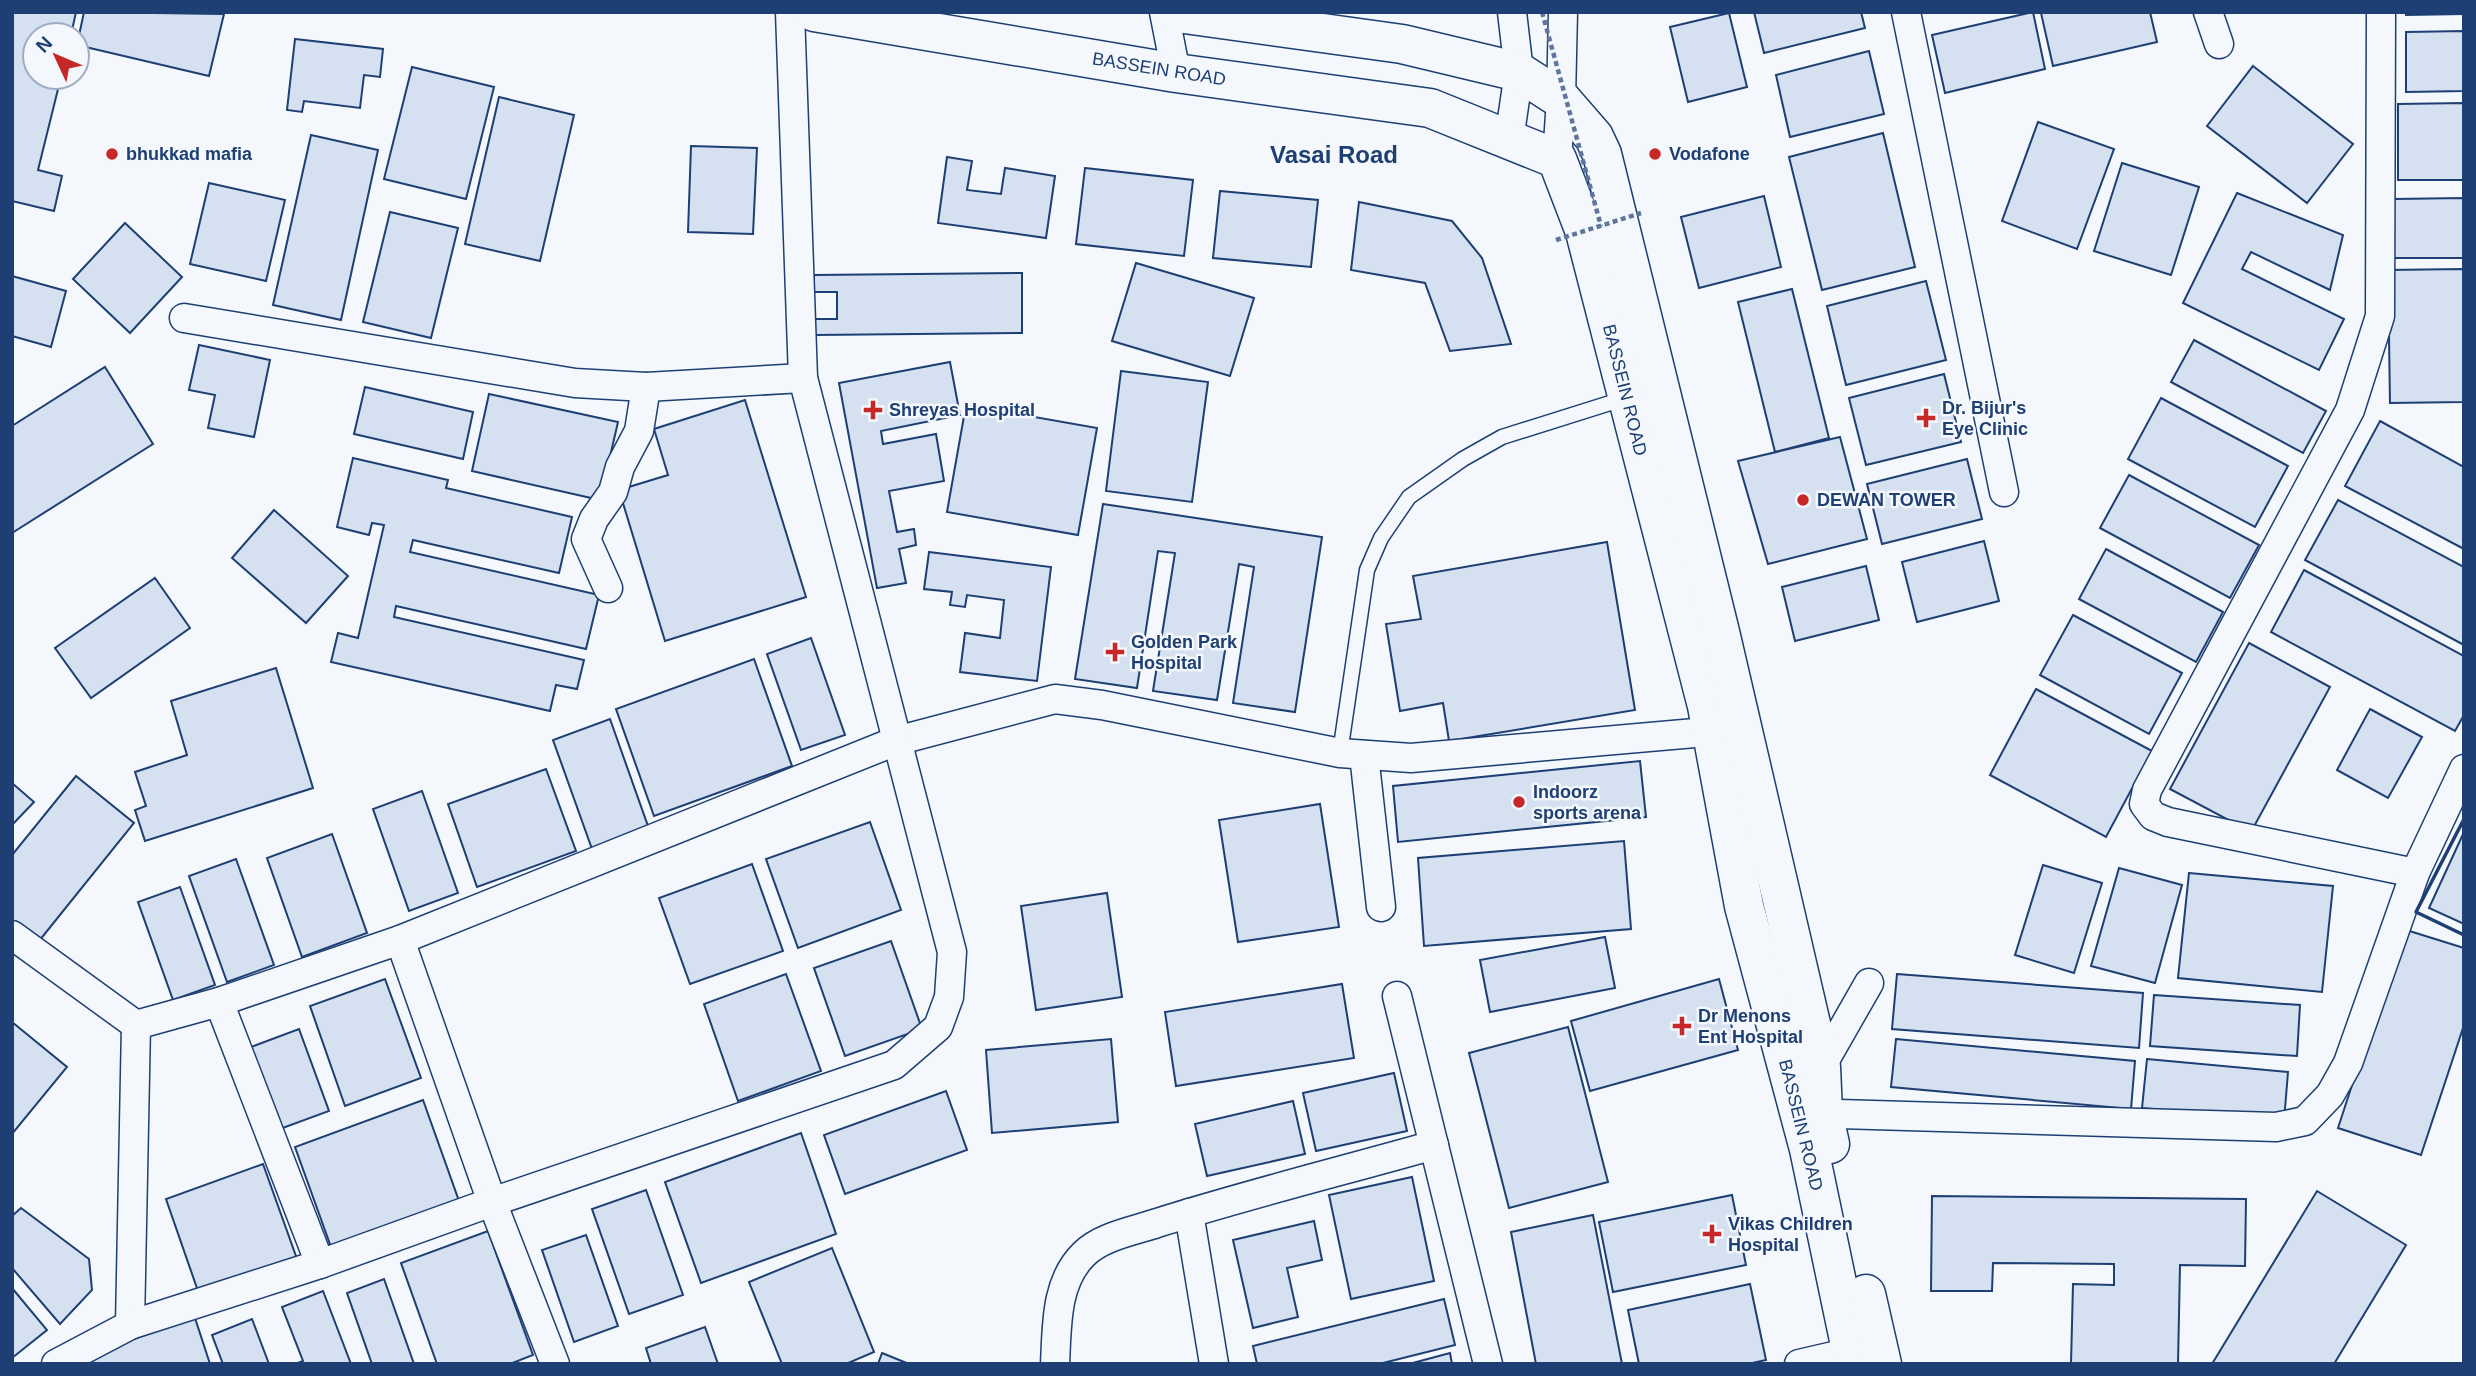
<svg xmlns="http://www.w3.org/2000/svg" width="2476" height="1376" font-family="Helvetica,sans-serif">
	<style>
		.building { fill: #d5e0f0; stroke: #1d3f73; stroke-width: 2 }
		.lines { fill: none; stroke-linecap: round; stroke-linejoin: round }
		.lane-casing { stroke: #1d3f73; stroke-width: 17 }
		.street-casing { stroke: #1d3f73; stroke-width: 31 }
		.primary-casing { stroke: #1d3f73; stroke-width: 41 }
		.lane { stroke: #f4f7fb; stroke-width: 14 }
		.street { stroke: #f4f7fb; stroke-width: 28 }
		.primary { stroke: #f4f7fb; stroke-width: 38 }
		.path-bridge { stroke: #5e769c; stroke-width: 4.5; stroke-dasharray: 5 3.5; stroke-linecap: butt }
		.wall { stroke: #1d3f73; stroke-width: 3.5 }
		.poi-dot { fill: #c62828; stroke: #f4f7fb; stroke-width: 2.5 }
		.labels { text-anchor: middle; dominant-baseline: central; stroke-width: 5; stroke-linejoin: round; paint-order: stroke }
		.street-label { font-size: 18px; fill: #1d3f73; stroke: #f4f7fb }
		.poi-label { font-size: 18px; font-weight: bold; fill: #1d3f73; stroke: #f4f7fb; text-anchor: start }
		.district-label { font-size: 24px; font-weight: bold; fill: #1d3f73; stroke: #f4f7fb }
	</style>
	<rect width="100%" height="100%" fill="#f4f7fb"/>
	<g class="building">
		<polygon points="12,12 76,12 71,35 35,35 35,77 61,77 38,170 62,176 54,211 12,201"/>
		<polygon points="84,12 224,14 209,76 77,45"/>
		<polygon points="1754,12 1861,12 1865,28 1764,53"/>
		<polygon points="2033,12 2045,69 1945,93 1932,35"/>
		<polygon points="2150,12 2157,42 2053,66 2041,13"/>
		<polygon points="2406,12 2464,12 2464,14 2406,15"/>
		<polygon points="1729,13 1747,87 1688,102 1670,27"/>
		<polygon points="2464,31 2464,91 2406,92 2406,32"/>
		<polygon points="295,39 383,49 380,77 364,75 360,108 304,101 302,112 287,110"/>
		<polygon points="1869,51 1884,114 1790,137 1776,75"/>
		<polygon points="2253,66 2353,144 2307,203 2207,126"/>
		<polygon points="412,67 494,87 466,199 384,179"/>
		<polygon points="499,97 574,115 540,261 465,244"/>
		<polygon points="2464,103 2464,180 2398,180 2398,104"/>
		<polygon points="2038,122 2114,149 2077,249 2002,221"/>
		<polygon points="1883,133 1915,267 1822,290 1789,157"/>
		<polygon points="311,135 378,150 341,320 273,305"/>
		<polygon points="691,146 757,148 753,234 688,232"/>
		<polygon points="947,157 972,161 967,190 1001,194 1005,168 1055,176 1046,238 938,223"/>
		<polygon points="2122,163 2199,187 2171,275 2094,251"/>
		<polygon points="1085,168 1193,180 1184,256 1076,244"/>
		<polygon points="209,183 285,200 266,281 190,264"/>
		<polygon points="1220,191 1318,200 1311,267 1213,258"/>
		<polygon points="2237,193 2343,235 2330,290 2251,252 2242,269 2344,319 2319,370 2183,303"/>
		<polygon points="1764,196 1781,267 1699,288 1681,217"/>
		<polygon points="2464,198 2464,258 2394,258 2394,199"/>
		<polygon points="1359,202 1452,221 1482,258 1511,344 1450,351 1425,283 1351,270"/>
		<polygon points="390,212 458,228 431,338 363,322"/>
		<polygon points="125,223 182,277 130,333 73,279"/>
		<polygon points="1136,263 1254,298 1230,376 1112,341"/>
		<polygon points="2464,269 2464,402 2390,403 2388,270"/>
		<polygon points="1022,273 1022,333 815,335 815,319 837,319 837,292 814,292 814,275"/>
		<polygon points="12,276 66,291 51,347 12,336"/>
		<polygon points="1926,281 1946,360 1846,385 1827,306"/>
		<polygon points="1792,289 1829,438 1775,452 1738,302"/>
		<polygon points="2194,340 2326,411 2303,453 2171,382"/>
		<polygon points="199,345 270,360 254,437 208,428 215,395 189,390"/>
		<polygon points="950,362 960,415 881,431 883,444 936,434 944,481 889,491 897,532 914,529 916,545 899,549 906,583 877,588 839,383"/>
		<polygon points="105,367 153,444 12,533 12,426"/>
		<polygon points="1121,371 1208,382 1192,502 1106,491"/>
		<polygon points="1944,374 1961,442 1866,465 1849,398"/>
		<polygon points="365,387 473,412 463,459 354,434"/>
		<polygon points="489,394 618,422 600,500 472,471"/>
		<polygon points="2161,398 2288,466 2255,527 2128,459"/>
		<polygon points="745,400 806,597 665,641 619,490 668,475 654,429"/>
		<polygon points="966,405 1097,428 1078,535 947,512"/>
		<polygon points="2380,421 2464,467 2464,549 2345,486"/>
		<polygon points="1840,437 1867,539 1768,564 1738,461"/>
		<polygon points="353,458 448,480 446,488 572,517 559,573 413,540 410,552 599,595 586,649 396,606 394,617 584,660 577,689 556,685 550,711 331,662 338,633 358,638 384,525 372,523 369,535 337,527"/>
		<polygon points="1967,459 1982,519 1882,544 1867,484"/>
		<polygon points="2129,475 2259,545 2230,598 2100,528"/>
		<polygon points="2338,500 2464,567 2464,645 2305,560"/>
		<polygon points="1103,504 1322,537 1295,712 1233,703 1254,567 1239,564 1217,700 1153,691 1175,553 1158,551 1137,688 1075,679"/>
		<polygon points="274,510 348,576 306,623 232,558"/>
		<polygon points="1984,541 1999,601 1917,622 1902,562"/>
		<polygon points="1607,542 1635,710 1449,741 1443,703 1400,711 1386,624 1421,619 1413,576"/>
		<polygon points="2106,549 2223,612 2196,662 2079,599"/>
		<polygon points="929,552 1051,567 1037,681 960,672 965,633 1000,638 1004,600 967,595 965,607 950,605 952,592 924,589"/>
		<polygon points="1866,566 1879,620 1795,641 1782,587"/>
		<polygon points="2304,570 2464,656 2464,715 2455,731 2271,632"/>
		<polygon points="155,578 190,628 91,698 55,648"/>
		<polygon points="2073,615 2182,673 2149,734 2040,675"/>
		<polygon points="811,638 845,735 801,750 767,654"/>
		<polygon points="2249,643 2330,687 2251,832 2170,789"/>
		<polygon points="754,659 792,766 654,816 616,709"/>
		<polygon points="276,668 313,788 145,841 135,810 146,806 135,772 187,755 171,701"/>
		<polygon points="2036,689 2152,751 2106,837 1990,775"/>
		<polygon points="2370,709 2422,737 2388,798 2337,770"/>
		<polygon points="610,719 649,829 592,849 553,740"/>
		<polygon points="1640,761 1646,817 1398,842 1393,786"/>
		<polygon points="546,769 576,851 477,887 448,804"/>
		<polygon points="76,776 134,823 35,946 12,927 12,855"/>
		<polygon points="12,783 34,802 12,825"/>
		<polygon points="422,791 458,893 409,911 373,809"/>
		<polygon points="1320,804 1339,927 1238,942 1219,820"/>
		<polygon points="870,822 901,910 798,948 766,859"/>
		<polygon points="2464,832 2464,924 2429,908"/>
		<polygon points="332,834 367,933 302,957 267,858"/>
		<polygon points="1624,841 1631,929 1424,946 1418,858"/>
		<polygon points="236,859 274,965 227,982 189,876"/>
		<polygon points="752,864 783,951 690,984 659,898"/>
		<polygon points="2043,865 2102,883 2074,973 2015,955"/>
		<polygon points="2119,868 2182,885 2155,983 2091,966"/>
		<polygon points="2189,873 2333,886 2322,992 2178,978"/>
		<polygon points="180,887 215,985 173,1000 138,902"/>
		<polygon points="1107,893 1122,997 1036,1010 1021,906"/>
		<polygon points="2403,929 2464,948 2464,1025 2421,1155 2338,1128"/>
		<polygon points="1605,937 1615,988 1490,1012 1480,960"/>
		<polygon points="891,941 922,1029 845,1056 814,968"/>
		<polygon points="786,974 821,1071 738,1101 704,1004"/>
		<polygon points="1897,974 2143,993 2139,1048 1892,1029"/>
		<polygon points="385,979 421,1078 345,1106 310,1006"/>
		<polygon points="1719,979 1738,1050 1590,1091 1571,1021"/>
		<polygon points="1342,984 1354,1058 1176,1086 1165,1012"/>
		<polygon points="2154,995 2300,1005 2297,1056 2150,1046"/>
		<polygon points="12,1022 67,1067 12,1134"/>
		<polygon points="1568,1027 1608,1182 1509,1208 1469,1053"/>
		<polygon points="299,1029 329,1111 280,1129 251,1047"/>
		<polygon points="1111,1039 1118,1122 992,1133 986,1050"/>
		<polygon points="1896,1039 2135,1061 2131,1109 1891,1087"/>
		<polygon points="2147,1059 2288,1072 2284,1121 2142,1108"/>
		<polygon points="1394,1073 1407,1131 1316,1151 1303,1093"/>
		<polygon points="946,1091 967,1150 845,1194 824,1135"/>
		<polygon points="423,1100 459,1201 331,1247 295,1147"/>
		<polygon points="1293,1101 1305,1154 1207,1176 1195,1124"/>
		<polygon points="801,1133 836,1234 701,1283 665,1182"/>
		<polygon points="263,1164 297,1259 199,1294 166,1199"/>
		<polygon points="1412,1177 1434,1281 1351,1299 1329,1195"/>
		<polygon points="646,1190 683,1295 629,1314 592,1209"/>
		<polygon points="2317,1191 2406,1245 2334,1364 2212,1364"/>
		<polygon points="1732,1195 1746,1265 1613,1292 1599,1222"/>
		<polygon points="1932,1196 2246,1199 2245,1266 2180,1265 2178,1364 2071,1364 2073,1284 2114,1285 2114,1264 1993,1263 1992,1291 1931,1291"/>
		<polygon points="21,1208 89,1259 92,1290 60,1324 12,1268 12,1216"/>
		<polygon points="1593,1215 1622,1364 1536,1364 1511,1232"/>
		<polygon points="1314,1221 1322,1260 1287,1268 1298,1317 1253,1328 1233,1240"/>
		<polygon points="488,1231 533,1355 510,1364 437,1364 401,1263"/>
		<polygon points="586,1235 618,1326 574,1342 542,1250"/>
		<polygon points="832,1248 874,1352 846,1364 782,1364 749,1282"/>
		<polygon points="384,1279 414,1364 372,1364 347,1293"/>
		<polygon points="1750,1284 1766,1360 1748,1364 1639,1364 1628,1310"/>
		<polygon points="12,1288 47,1330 12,1358"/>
		<polygon points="323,1291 351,1364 295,1364 303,1361 282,1307"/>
		<polygon points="1444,1299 1455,1345 1379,1364 1257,1364 1253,1346"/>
		<polygon points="195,1318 210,1364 92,1364 89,1354"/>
		<polygon points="252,1319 269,1364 223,1364 212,1335"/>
		<polygon points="705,1327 718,1364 651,1364 646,1348"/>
		<polygon points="882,1353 909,1364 878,1364"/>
		<polygon points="1450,1353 1452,1364 1409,1364"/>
	</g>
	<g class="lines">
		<defs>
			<polyline id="lane" points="1340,753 1367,570 1381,538 1409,497 1463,459 1502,437 1626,398"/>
			<g id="street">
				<polyline points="1164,12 1176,73"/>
				<polyline points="1906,12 2004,492"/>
				<polyline points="2208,12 2219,44"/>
				<polyline points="2381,12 2380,316 2350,410 2147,790 2144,804 2153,816 2168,822 2415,873"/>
				<polyline points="1509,140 1519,72 1512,12"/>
				<polyline points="1557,159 1561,99 1563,12"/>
				<polyline points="184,318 575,383 646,387 803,378"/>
				<polyline points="608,588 586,539 594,519 613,492 620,467 639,431 646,387"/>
				<polyline points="1364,755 1381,907"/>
				<polyline points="12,935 136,1025"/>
				<polyline points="400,940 492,1202 555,1364"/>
				<polyline points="1397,996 1488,1364"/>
				<polyline points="219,1002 320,1264"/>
				<polyline points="1821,1067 1869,983"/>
				<polyline points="1805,1113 2276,1127 2305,1121 2330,1095 2348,1063 2415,873 2464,769"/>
				<polyline points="1189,1213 1214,1364"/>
				<polyline points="130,1325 136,1025 219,1002 400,940 896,741 1055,699 1102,705 1340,753 1411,758 1729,730"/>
				<polyline points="56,1364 130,1325 320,1264 492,1202 894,1065 938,1027 949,997 952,952 803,378 790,12"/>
				<path d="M 1055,1364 C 1057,1327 1055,1282 1084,1254 C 1102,1236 1134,1231 1157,1223 C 1249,1194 1342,1171 1434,1145"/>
				<polyline points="1799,1364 1851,1352"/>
			</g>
			<g id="primary">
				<polyline points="814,12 1176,73 1430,108 1557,159 1585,232 1707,706 1744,906 1809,1149 1854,1364"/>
				<polyline points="1170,12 1402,44 1519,72 1561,99 1594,137 1602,154 1720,632 1821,1067 1823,1113 1830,1144"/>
				<polyline points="1866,1294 1882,1364"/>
			</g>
		</defs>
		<use href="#lane" class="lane-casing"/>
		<use href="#street" class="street-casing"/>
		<use href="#primary" class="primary-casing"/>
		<use href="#lane" class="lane"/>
		<use href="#street" class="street"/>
		<use href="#primary" class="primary"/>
		<g class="path-bridge">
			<polyline points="1542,12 1601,226"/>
			<polyline points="1556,240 1641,213"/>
		</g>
		<polyline class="wall" points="2464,819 2416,912 2464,935"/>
	</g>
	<g class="poi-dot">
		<circle cx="112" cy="154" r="7"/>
		<circle cx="1655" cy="154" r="7"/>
		<path d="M869.5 399.5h7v7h7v7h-7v7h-7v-7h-7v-7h7z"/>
		<path d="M1922.5 407.5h7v7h7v7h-7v7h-7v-7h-7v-7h7z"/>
		<circle cx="1803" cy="500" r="7"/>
		<path d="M1111.5 641.5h7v7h7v7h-7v7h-7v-7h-7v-7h7z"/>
		<circle cx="1519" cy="802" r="7"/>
		<path d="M1678.5 1015.5h7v7h7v7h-7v7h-7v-7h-7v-7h7z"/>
		<path d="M1708.5 1223.5h7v7h7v7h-7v7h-7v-7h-7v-7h7z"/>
	</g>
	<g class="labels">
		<g class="street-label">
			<text transform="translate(1159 69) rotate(9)">BASSEIN ROAD</text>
			<text transform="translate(1625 390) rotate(76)">BASSEIN ROAD</text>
			<text transform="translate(1801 1125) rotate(76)">BASSEIN ROAD</text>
		</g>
		<g class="poi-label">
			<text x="126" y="154">bhukkad mafia</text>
			<text x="1669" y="154">Vodafone</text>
			<text x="1942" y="408">Dr. Bijur's<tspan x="1942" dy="21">Eye Clinic</tspan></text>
			<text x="889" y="410">Shreyas Hospital</text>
			<text x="1817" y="500">DEWAN TOWER</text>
			<text x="1131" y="642">Golden Park<tspan x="1131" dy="21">Hospital</tspan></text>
			<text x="1533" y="792">Indoorz<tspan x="1533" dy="21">sports arena</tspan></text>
			<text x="1698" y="1016">Dr Menons<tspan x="1698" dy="21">Ent Hospital</tspan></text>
			<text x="1728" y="1224">Vikas Children<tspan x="1728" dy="21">Hospital</tspan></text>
		</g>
		<g class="district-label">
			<text x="1334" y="154">Vasai Road</text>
		</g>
	</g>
	<rect width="2476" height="1376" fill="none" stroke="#1d3f73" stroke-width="28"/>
	<g transform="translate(56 56) rotate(314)"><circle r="33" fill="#f4f7fb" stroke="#9eadc5" stroke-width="2"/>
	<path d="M0-5L12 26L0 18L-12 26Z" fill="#c62828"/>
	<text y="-10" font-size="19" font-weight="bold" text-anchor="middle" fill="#1d3f73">N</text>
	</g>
</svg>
